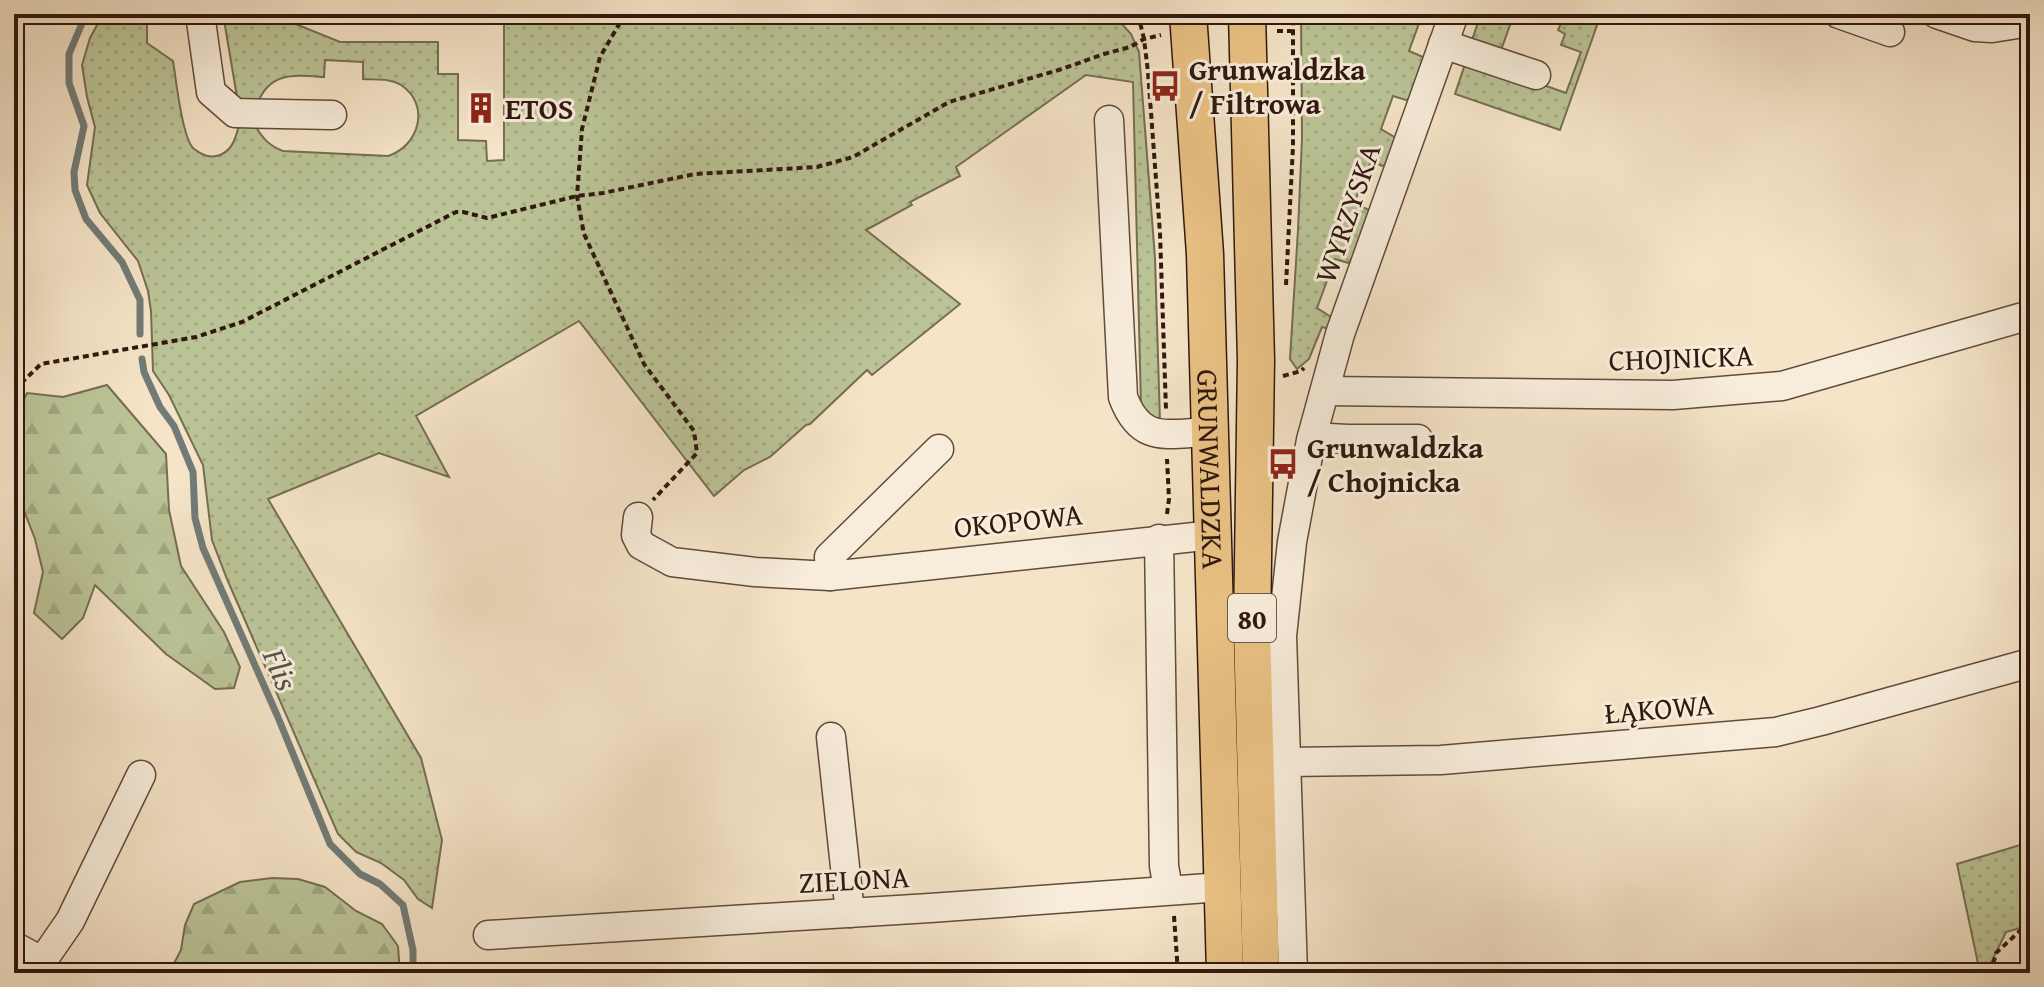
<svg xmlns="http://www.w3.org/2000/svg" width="2044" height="987" font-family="'Gentium Book Plus',serif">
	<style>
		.grass { fill: url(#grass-dots); stroke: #766e52; stroke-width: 2 }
		.forest { fill: url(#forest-firs); stroke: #766e52; stroke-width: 2 }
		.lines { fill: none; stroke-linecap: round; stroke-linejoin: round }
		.stream { stroke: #727b77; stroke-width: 7 }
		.minor-casing { stroke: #614b3c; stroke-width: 31 }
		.major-casing { stroke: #30180e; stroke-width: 39 }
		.path { stroke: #30180e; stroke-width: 4; stroke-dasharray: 6 4; stroke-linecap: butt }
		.minor { stroke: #f8eddb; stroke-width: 28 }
		.major { stroke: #eac284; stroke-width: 36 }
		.labels { text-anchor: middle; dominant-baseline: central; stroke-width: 6; stroke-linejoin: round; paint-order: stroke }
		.shield { fill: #f8eddb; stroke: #6c584c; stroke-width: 2 }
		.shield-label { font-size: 28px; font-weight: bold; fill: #30180e }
		.poi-label { font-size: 30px; font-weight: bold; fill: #30180e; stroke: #f8eddb; text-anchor: start }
		.street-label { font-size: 30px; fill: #30180e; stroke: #f8eddb }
		.water-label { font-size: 32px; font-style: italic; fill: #56524b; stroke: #f8eddb }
	</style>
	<defs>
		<pattern id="grass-dots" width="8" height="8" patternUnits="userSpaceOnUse" patternTransform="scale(2)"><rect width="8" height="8" fill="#bbc497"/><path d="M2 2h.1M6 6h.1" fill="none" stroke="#a1a881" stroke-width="1.8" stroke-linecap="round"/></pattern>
		<pattern id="forest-firs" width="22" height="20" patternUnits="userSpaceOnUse" patternTransform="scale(2)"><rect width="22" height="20" fill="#bbc497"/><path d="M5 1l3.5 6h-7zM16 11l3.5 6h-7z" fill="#a1a881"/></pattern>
	</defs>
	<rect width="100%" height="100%" fill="#f5e4c8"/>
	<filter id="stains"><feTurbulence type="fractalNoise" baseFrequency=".0025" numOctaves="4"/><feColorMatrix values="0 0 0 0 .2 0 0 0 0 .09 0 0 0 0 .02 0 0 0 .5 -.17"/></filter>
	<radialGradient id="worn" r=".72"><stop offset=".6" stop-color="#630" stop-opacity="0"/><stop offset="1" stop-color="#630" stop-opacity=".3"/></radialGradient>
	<g class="grass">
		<path d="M 103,14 L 147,14 L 147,43 L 173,61 C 176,79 182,136 193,148 C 199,153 208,158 216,156 C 233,153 236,136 240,122 L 256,127 C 263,139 270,146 283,151 L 388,156 C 419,146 431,105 401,85 C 390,78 376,80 363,79 L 363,62 L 325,60 L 324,77 C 295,75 269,71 257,105 L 238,103 L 223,14 L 271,14 L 340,42 L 438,42 L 438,74 L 458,74 L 458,140 L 486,141 L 487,161 L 504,160 L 504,24 L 528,14 L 1113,14 L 1131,34 L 1139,52 L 1155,258 L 1160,422 L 1151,422 L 1141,406 L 1133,82 L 1086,75 L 956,167 L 960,176 L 910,202 L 912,205 L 866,230 L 960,304 L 872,375 L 867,370 L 810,424 L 806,425 L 770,457 L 744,470 L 714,496 L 579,321 L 416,416 L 449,477 L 379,453 L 268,499 L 421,758 L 442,840 L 432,908 L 418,899 L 404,880 L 381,863 L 356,852 L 338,834 L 227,579 L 212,540 L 203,465 L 169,395 L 153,371 L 151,311 L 148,291 L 138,261 L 100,213 L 87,185 L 95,127 L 87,97 L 82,65 L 90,38 Z"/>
		<polygon points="1301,14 1442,14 1436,21 1421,18 1409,51 1423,57 1424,60 1409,99 1406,100 1393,96 1381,129 1396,138 1387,164 1382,166 1371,161 1354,203 1369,210 1370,212 1353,261 1348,263 1335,259 1317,308 1331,317 1329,329 1322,327 1309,359 1297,369 1290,359 1298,230 1302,138"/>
		<polygon points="1481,14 1514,14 1500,53 1471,43"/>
		<polygon points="1565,14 1601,14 1560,130 1455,94 1467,58 1566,93 1581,52 1561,45 1565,34 1558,30"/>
		<polygon points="2030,842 2030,925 2006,932 1986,973 1980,973 1957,864"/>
	</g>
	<g class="forest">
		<polygon points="107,385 166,454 169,510 181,566 224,632 240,667 234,688 215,689 166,654 95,585 83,618 62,639 34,613 43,572 35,539 16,490 14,471 14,419 27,393 63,397"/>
		<polygon points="272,878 298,879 325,887 356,911 382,924 398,946 400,973 169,973 181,950 185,925 194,904 240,882"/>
	</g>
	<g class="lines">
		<g class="stream">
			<polyline points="86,14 69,54 69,83 84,126 74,172 75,190 86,219 122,262 140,300 140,334"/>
			<polyline points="142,359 144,372 160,407 174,426 193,472 195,518 203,548 277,715 330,844 360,874 380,884 403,905 413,950 413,973"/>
		</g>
		<defs>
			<g id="minor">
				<polyline points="200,14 211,92 235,113 332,115"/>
				<polyline points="1839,14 1890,32"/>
				<polyline points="1937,14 1975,27 1992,28 2030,22"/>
				<polyline points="1443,44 1536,75"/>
				<path d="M 1109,120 L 1123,397 C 1141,445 1167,433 1211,432"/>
				<polyline points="1325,391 1673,395 1782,386 2030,315"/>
				<polyline points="1312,437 1347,439 1418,439"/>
				<polyline points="638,517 636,535 641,545 672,562 755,572 830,576 1213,535"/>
				<polyline points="1159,539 1164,866 1168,889"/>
				<polyline points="830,576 829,557 939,449"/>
				<polyline points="831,737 850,913"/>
				<polyline points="1285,762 1441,760 1776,732 1821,721 2030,663"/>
				<polyline points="488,935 930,908 1222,887"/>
				<polyline points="14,946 36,958 50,973"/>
				<polyline points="41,963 70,921 141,775"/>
				<polyline points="1293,973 1282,636 1292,542 1311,440 1340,334 1454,14"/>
			</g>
			<g id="major">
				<path id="s1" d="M 1188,14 L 1205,254 L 1225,973"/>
				<polyline points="1247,14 1256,360 1252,628 1261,973"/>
			</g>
		</defs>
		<use href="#minor" class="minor-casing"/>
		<use href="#major" class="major-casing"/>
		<g class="path">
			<polyline points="625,14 600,57 582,129 577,196 584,234 644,364 694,431 697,453 653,500"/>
			<polyline points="1138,14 1144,39 1148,72 1160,233 1166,410"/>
			<polyline points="1277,31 1291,31"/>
			<polyline points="14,71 17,14"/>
			<polyline points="1286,285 1293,146 1293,14"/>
			<polyline points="1283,376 1301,371 1304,368"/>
			<polyline points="14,390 41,364 196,337 242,322 456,212 463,212 487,218 577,196 603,193 695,174 817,167 853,157 949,102 1062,69 1104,54 1130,47 1144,39 1161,35"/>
			<polyline points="1167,514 1169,499 1167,459"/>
			<polyline points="1174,916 1178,973"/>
			<polyline points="1991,973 1996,953 2022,929 2030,926"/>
		</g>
		<use href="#minor" class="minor"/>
		<use href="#major" class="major"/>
	</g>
	<defs>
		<symbol id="bus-bare" viewBox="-9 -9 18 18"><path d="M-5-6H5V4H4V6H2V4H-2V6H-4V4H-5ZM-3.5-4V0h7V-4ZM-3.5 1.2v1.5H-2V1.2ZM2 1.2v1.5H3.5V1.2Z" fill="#8f2418" stroke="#f8eddb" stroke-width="2.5" paint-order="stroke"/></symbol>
		<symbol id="building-bare" viewBox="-9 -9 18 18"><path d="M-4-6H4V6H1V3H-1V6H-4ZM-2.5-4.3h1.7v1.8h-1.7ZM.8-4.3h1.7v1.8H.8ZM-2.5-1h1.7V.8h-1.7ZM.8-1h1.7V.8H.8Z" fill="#8f2418" stroke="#f8eddb" stroke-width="2.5" paint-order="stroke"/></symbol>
	</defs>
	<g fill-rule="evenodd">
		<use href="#bus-bare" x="1143" y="64" width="44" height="44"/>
		<use href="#building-bare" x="459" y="86" width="44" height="44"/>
		<use href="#bus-bare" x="1261" y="442" width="44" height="44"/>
	</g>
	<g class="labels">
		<rect class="shield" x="1228" y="594" width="48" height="48" rx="6"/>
		<g class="shield-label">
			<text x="1252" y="618">80</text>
		</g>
		<g class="poi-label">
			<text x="1189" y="69">Grunwaldzka<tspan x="1189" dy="34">/ Filtrowa</tspan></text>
			<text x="505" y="108">ETOS</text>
			<text x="1307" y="447">Grunwaldzka<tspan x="1307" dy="34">/ Chojnicka</tspan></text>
		</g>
		<g class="street-label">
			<text transform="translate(1347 213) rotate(-71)">WYRZYSKA</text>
			<text transform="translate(1681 357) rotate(-2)">CHOJNICKA</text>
			<text stroke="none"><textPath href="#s1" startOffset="456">GRUNWALDZKA</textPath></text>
			<text transform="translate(1018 520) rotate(-6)">OKOPOWA</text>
			<text transform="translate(1659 708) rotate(-5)">ŁĄKOWA</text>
			<text transform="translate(854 879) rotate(-3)">ZIELONA</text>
		</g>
		<g class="water-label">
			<text transform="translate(281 669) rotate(67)">Flis</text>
		</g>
	</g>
	<rect width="2044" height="987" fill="none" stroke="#f5e4c8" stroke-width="48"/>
	<rect x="16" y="16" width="2012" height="955" fill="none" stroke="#30180e" stroke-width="4"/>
	<rect x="24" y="24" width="1996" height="939" fill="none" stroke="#30180e" stroke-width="2"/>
	<rect width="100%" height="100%" filter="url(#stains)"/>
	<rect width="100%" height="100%" fill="url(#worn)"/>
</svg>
